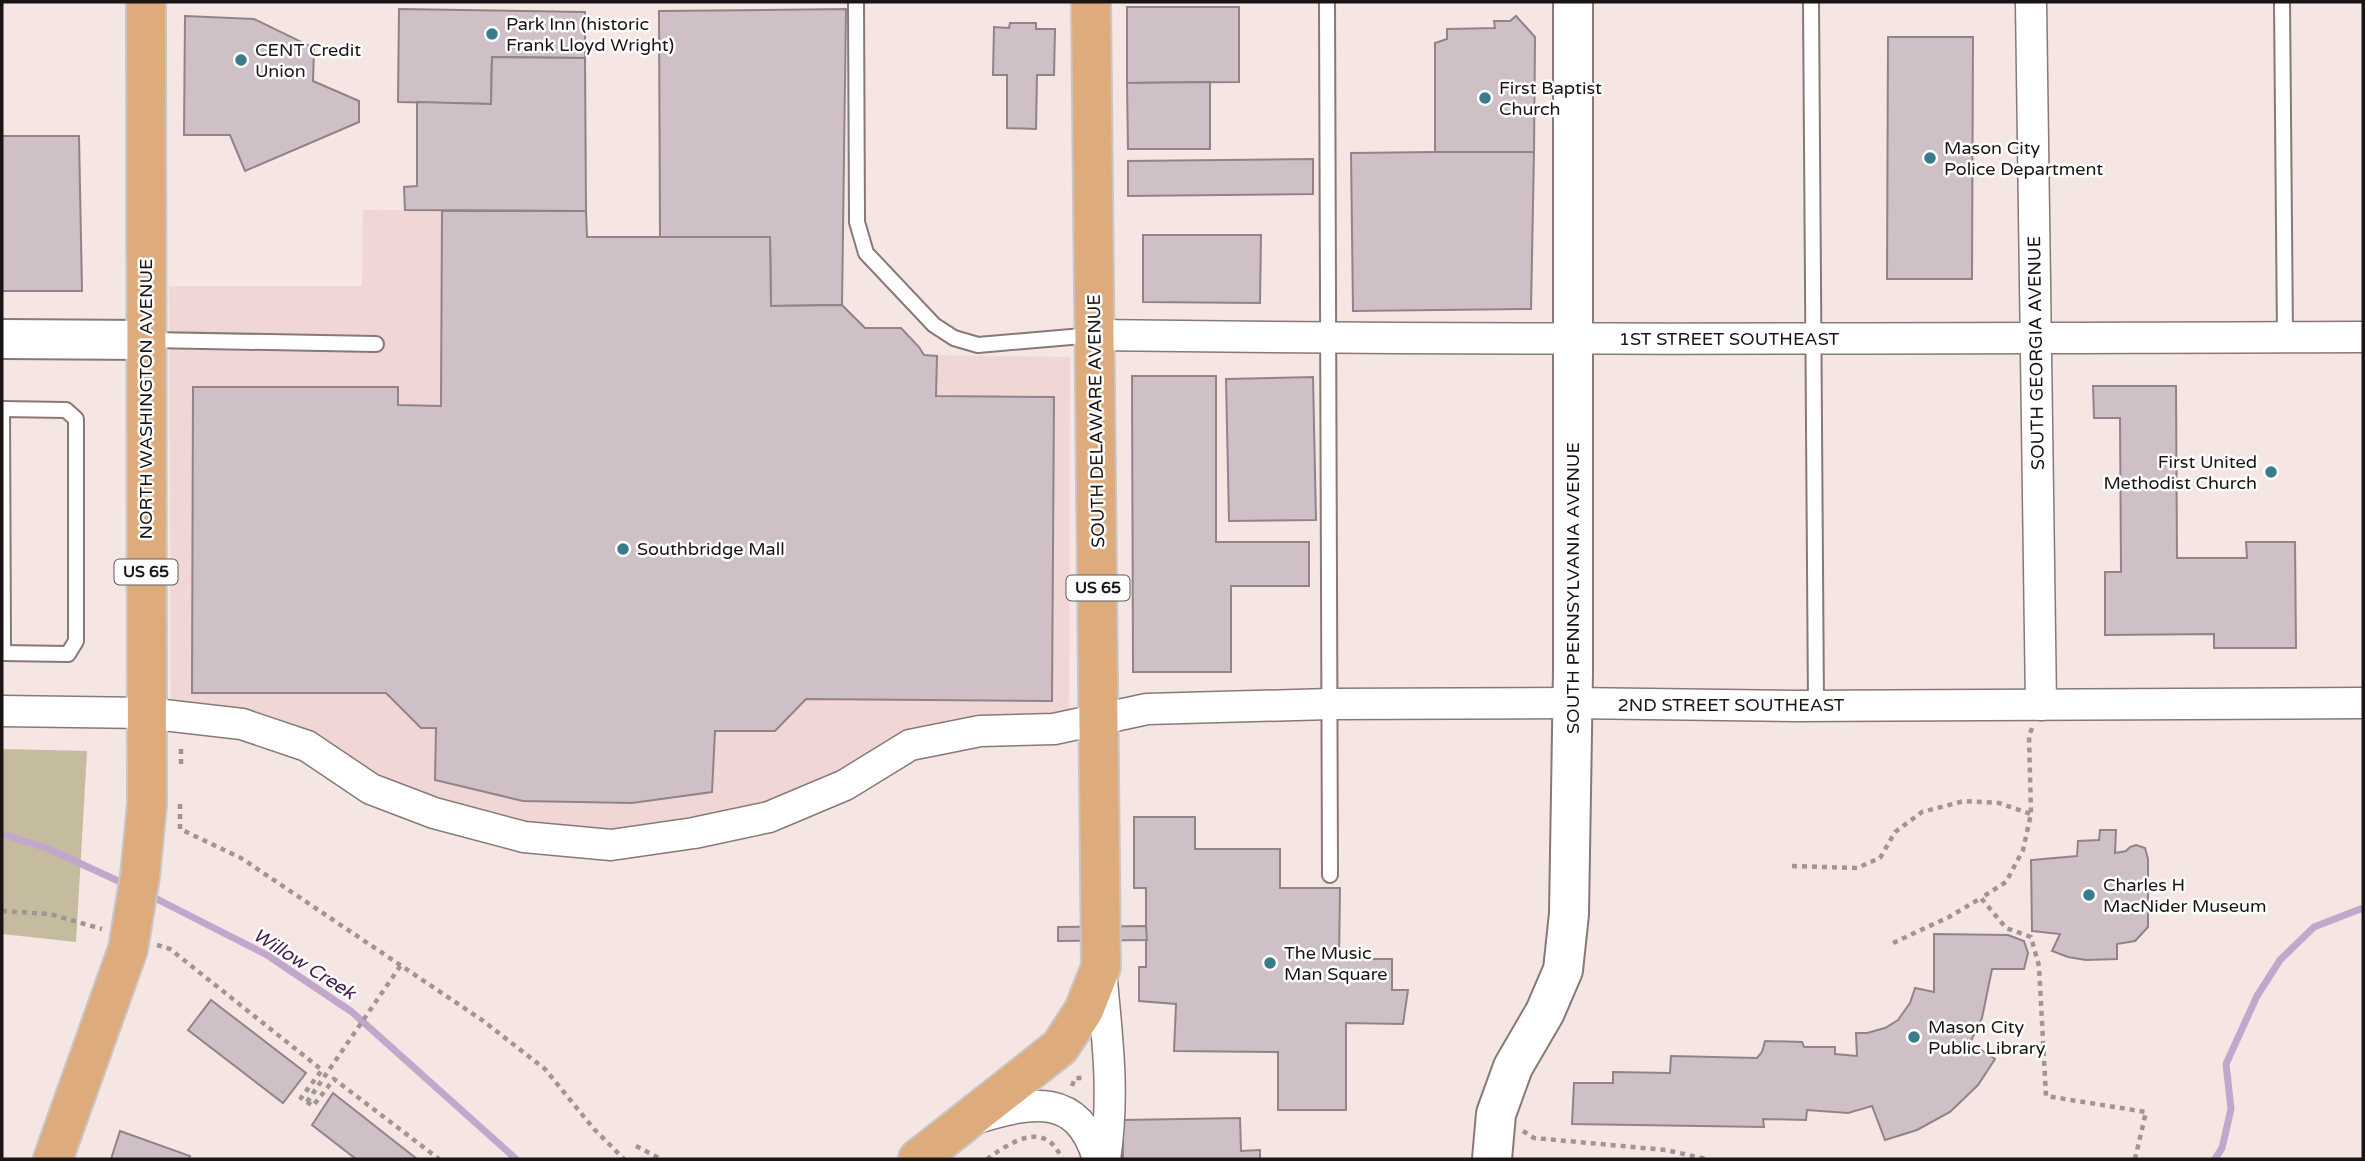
<svg xmlns="http://www.w3.org/2000/svg" width="2365" height="1161" font-family="'Varela Round',sans-serif">
	<style>
		.built { fill: #f0d7d5 }
		.green { fill: #c5bb9e }
		.lines { fill: none; stroke-linecap: round; stroke-linejoin: round }
		.stream { stroke: #c2a7cc; stroke-width: 7 }
		.building { fill: #cec0c6; stroke: #918389; stroke-width: 2 }
		.service-casing { stroke: #877977; stroke-width: 18 }
		.minor-casing { stroke: #877977; stroke-width: 33 }
		.secondary-casing { stroke: #877977; stroke-width: 42 }
		.primary-casing { stroke: #c8c7c7; stroke-width: 42 }
		.path { stroke: #a19594; stroke-width: 4.5; stroke-dasharray: 5 5; stroke-linecap: butt }
		.service { stroke: #fff; stroke-width: 14 }
		.minor { stroke: #fff; stroke-width: 30 }
		.secondary { stroke: #fff; stroke-width: 38 }
		.primary { stroke: #deab7c; stroke-width: 38 }
		.primary-bridge-casing { stroke: #c8c7c7; stroke-width: 42; stroke-linecap: butt }
		.primary-bridge { stroke: #deab7c; stroke-width: 38 }
		.poi-dot { fill: #387b8b; stroke: #fff; stroke-width: 2.5 }
		.labels { text-anchor: middle; dominant-baseline: central; stroke-width: 5; stroke-linejoin: round; paint-order: stroke }
		.shield { fill: #fff; stroke: #5f5a5a; stroke-width: 2 }
		.shield-label { font-size: 16px; font-weight: bold; fill: #1a1414 }
		.poi-label { font-size: 18px; fill: #1a1414; stroke: #fff; text-anchor: start }
		.street-label { font-size: 18px; fill: #1a1414; stroke: #fff }
		.water-label { font-size: 19px; font-style: italic; fill: #442150; stroke: #fff }
	</style>
	<rect width="100%" height="100%" fill="#f5e5e3"/>
	<polygon class="built" points="363,210 586,211 587,237 770,237 865,328 901,328 919,347 924,355 1070,357 1069,716 980,731 845,785 611,845 434,813 307,744 171,714 169,286 362,286"/>
	<polygon class="green" points="2,749 87,751 76,942 2,934"/>
	<g class="lines">
		<g class="stream">
			<polyline points="2,834 49,849 127,885"/>
			<polyline points="147,894 267,955 352,1012 516,1159"/>
			<polyline points="2215,1159 2222,1148 2231,1109 2226,1064 2257,996 2280,960 2314,927 2363,908"/>
		</g>
	</g>
	<g class="building">
		<polygon points="1127,7 1239,7 1239,82 1127,83"/>
		<polygon points="399,9 585,12 585,58 492,57 491,104 398,102"/>
		<polygon points="846,9 842,305 771,306 770,237 660,237 659,11"/>
		<polygon points="185,16 254,19 314,48 313,81 359,101 359,122 245,171 230,135 184,135"/>
		<polygon points="1516,16 1535,37 1534,152 1435,152 1435,43 1447,39 1447,29 1495,28 1494,21 1510,21"/>
		<polygon points="1010,23 1036,23 1036,29 1055,29 1054,75 1037,75 1036,129 1007,128 1007,75 993,75 994,27 1009,28"/>
		<polygon points="1888,37 1973,37 1972,279 1887,279"/>
		<polygon points="492,57 585,58 586,211 405,210 404,187 417,186 417,102 491,104"/>
		<polygon points="1210,82 1210,149 1128,149 1127,83"/>
		<polygon points="2,136 79,136 82,291 2,291"/>
		<polygon points="1435,152 1534,152 1531,309 1353,311 1351,153"/>
		<polygon points="1313,159 1313,194 1128,196 1128,161"/>
		<polygon points="442,211 586,211 587,237 770,237 771,306 842,305 865,328 901,328 919,347 924,355 937,356 936,396 1054,397 1052,701 806,699 775,731 715,731 712,792 632,803 523,801 435,780 436,728 421,728 386,693 192,693 193,387 398,387 398,405 441,406"/>
		<polygon points="1143,235 1261,235 1260,303 1143,302"/>
		<polygon points="1132,376 1216,376 1216,542 1309,542 1309,586 1231,586 1231,672 1133,672"/>
		<polygon points="1313,377 1316,520 1229,521 1226,379"/>
		<polygon points="2093,386 2176,386 2177,558 2247,558 2246,542 2295,542 2296,648 2214,648 2214,634 2105,635 2105,572 2121,572 2120,418 2094,418"/>
		<polygon points="1134,817 1195,817 1195,849 1280,849 1280,888 1340,888 1339,959 1392,959 1392,990 1408,990 1403,1024 1346,1023 1346,1110 1278,1110 1278,1052 1174,1051 1176,1004 1139,1001 1139,967 1146,967 1146,888 1134,888"/>
		<polygon points="2100,830 2116,830 2115,853 2126,851 2130,847 2136,845 2145,848 2148,859 2148,927 2135,941 2117,944 2117,959 2086,960 2068,957 2052,951 2060,934 2032,931 2031,860 2077,856 2078,841 2099,840"/>
		<polygon points="1146,926 1147,940 1058,941 1058,927"/>
		<polygon points="1934,934 2008,935 2024,941 2028,953 2024,969 1992,969 1982,1018 1970,1043 1995,1059 1978,1085 1950,1112 1917,1130 1885,1140 1872,1106 1848,1113 1807,1110 1806,1120 1763,1119 1764,1127 1572,1124 1574,1083 1613,1083 1613,1072 1670,1073 1671,1056 1757,1058 1762,1052 1765,1041 1802,1042 1804,1047 1835,1047 1835,1054 1857,1056 1856,1033 1867,1033 1885,1028 1898,1020 1910,1003 1915,988 1934,992"/>
		<polygon points="211,1000 306,1073 283,1103 188,1030"/>
		<polygon points="333,1093 417,1159 356,1159 312,1125"/>
		<polygon points="1240,1118 1241,1151 1260,1150 1260,1159 1123,1159 1123,1120"/>
		<polygon points="120,1131 190,1156 189,1159 111,1159"/>
	</g>
	<g class="lines">
		<defs>
			<g id="service">
				<polyline points="856,2 857,222 866,253 934,325 954,338 978,345 1094,335"/>
				<polyline points="1327,2 1330,875"/>
				<polyline points="1811,2 1816,706"/>
				<polyline points="2282,2 2285,337"/>
				<polyline points="150,340 376,344"/>
				<polyline points="2,409 66,410 76,419 76,641 68,654 2,653"/>
				<polyline points="2,409 3,653"/>
			</g>
			<g id="minor">
				<polyline points="2031,2 2041,705"/>
				<path d="M 1095,335 C 1518,341 1940,338 2363,337"/>
				<polyline points="2,711 146,713 242,724 307,746 371,789 434,813 524,837 611,845 694,833 769,817 845,785 910,745 980,731 1054,729 1147,709 1330,704 1572,703 1795,706 2363,703"/>
				<path d="M 1101,971 C 1107,1036 1115,1094 1105,1159"/>
				<path d="M 977,1118 C 1031,1102 1078,1091 1098,1159"/>
			</g>
			<g id="secondary">
				<polyline points="2,339 146,340"/>
				<polyline points="1492,1159 1496,1114 1513,1067 1545,1012 1563,970 1569,914 1573,671 1573,2"/>
			</g>
			<g id="primary">
				<polyline points="146,2 147,804"/>
				<polyline points="53,1159 128,949"/>
				<polyline points="918,1159 1060,1047 1084,1010 1101,967 1091,2"/>
			</g>
		</defs>
		<use href="#service" class="service-casing"/>
		<use href="#minor" class="minor-casing"/>
		<use href="#secondary" class="secondary-casing"/>
		<use href="#primary" class="primary-casing"/>
		<g class="path">
			<polyline points="2032,728 2029,736 2031,814 2023,850 2006,882 1981,898 2006,928 2031,937 2039,966 2046,1096 2146,1112 2135,1159"/>
			<polyline points="181,764 181,744"/>
			<polyline points="180,804 180,829 241,858 482,1020 545,1069 594,1129 624,1159"/>
			<polyline points="1792,866 1857,868 1880,858 1895,832 1922,812 1964,801 1999,803 2031,814"/>
			<polyline points="2,911 50,914 102,929"/>
			<polyline points="1893,943 1949,917 1981,898"/>
			<polyline points="157,945 170,949 322,1070 301,1098 313,1106 334,1079 439,1159"/>
			<polyline points="1072,1086 1075,1078 1085,1078"/>
			<polyline points="307,1102 401,965"/>
			<polyline points="1523,1131 1534,1138 1666,1150 1706,1159"/>
			<polyline points="636,1146 661,1159"/>
			<path d="M 987,1159 C 1011,1142 1045,1119 1062,1159"/>
		</g>
		<use href="#service" class="service"/>
		<use href="#minor" class="minor"/>
		<use href="#secondary" class="secondary"/>
		<use href="#primary" class="primary"/>
		<defs>
			<polyline id="primary-bridge" points="128,949 140,876 147,804"/>
		</defs>
		<use href="#primary-bridge" class="primary-bridge-casing"/>
		<use href="#primary-bridge" class="primary-bridge"/>
	</g>
	<g class="poi-dot">
		<circle cx="492" cy="34" r="7"/>
		<circle cx="241" cy="60" r="7"/>
		<circle cx="1485" cy="98" r="7"/>
		<circle cx="1930" cy="158" r="7"/>
		<circle cx="2271" cy="472" r="7"/>
		<circle cx="623" cy="549" r="7"/>
		<circle cx="2089" cy="895" r="7"/>
		<circle cx="1270" cy="963" r="7"/>
		<circle cx="1914" cy="1037" r="7"/>
	</g>
	<g class="labels">
		<g class="shield">
			<rect x="114.5" y="559.5" width="63" height="25" rx="5"/>
			<rect x="1066.5" y="575.5" width="63" height="25" rx="5"/>
		</g>
		<g class="shield-label">
			<text x="146" y="572">US 65</text>
			<text x="1098" y="588">US 65</text>
		</g>
		<g class="poi-label">
			<text x="506" y="24">Park Inn (historic<tspan x="506" dy="21">Frank Lloyd Wright)</tspan></text>
			<text x="255" y="50">CENT Credit<tspan x="255" dy="21">Union</tspan></text>
			<text x="1499" y="88">First Baptist<tspan x="1499" dy="21">Church</tspan></text>
			<text x="1944" y="148">Mason City<tspan x="1944" dy="21">Police Department</tspan></text>
			<text x="2257" y="462" text-anchor="end">First United<tspan x="2257" dy="21">Methodist Church</tspan></text>
			<text x="637" y="549">Southbridge Mall</text>
			<text x="2103" y="885">Charles H<tspan x="2103" dy="21">MacNider Museum</tspan></text>
			<text x="1284" y="953">The Music<tspan x="1284" dy="21">Man Square</tspan></text>
			<text x="1928" y="1027">Mason City<tspan x="1928" dy="21">Public Library</tspan></text>
		</g>
		<g class="street-label">
			<text x="1729" y="339">1ST STREET SOUTHEAST</text>
			<text transform="translate(2036 353) rotate(-91)">SOUTH GEORGIA AVENUE</text>
			<text transform="translate(146 399) rotate(-90)">NORTH WASHINGTON AVENUE</text>
			<text transform="translate(1096 421) rotate(-91)">SOUTH DELAWARE AVENUE</text>
			<text transform="translate(1573 588) rotate(-90)">SOUTH PENNSYLVANIA AVENUE</text>
			<text x="1731" y="705">2ND STREET SOUTHEAST</text>
		</g>
		<g class="water-label">
			<text transform="translate(304 964) rotate(32)">Willow Creek</text>
		</g>
	</g>
	<rect width="2365" height="1161" fill="none" stroke="#1a1414" stroke-width="7"/>
</svg>
